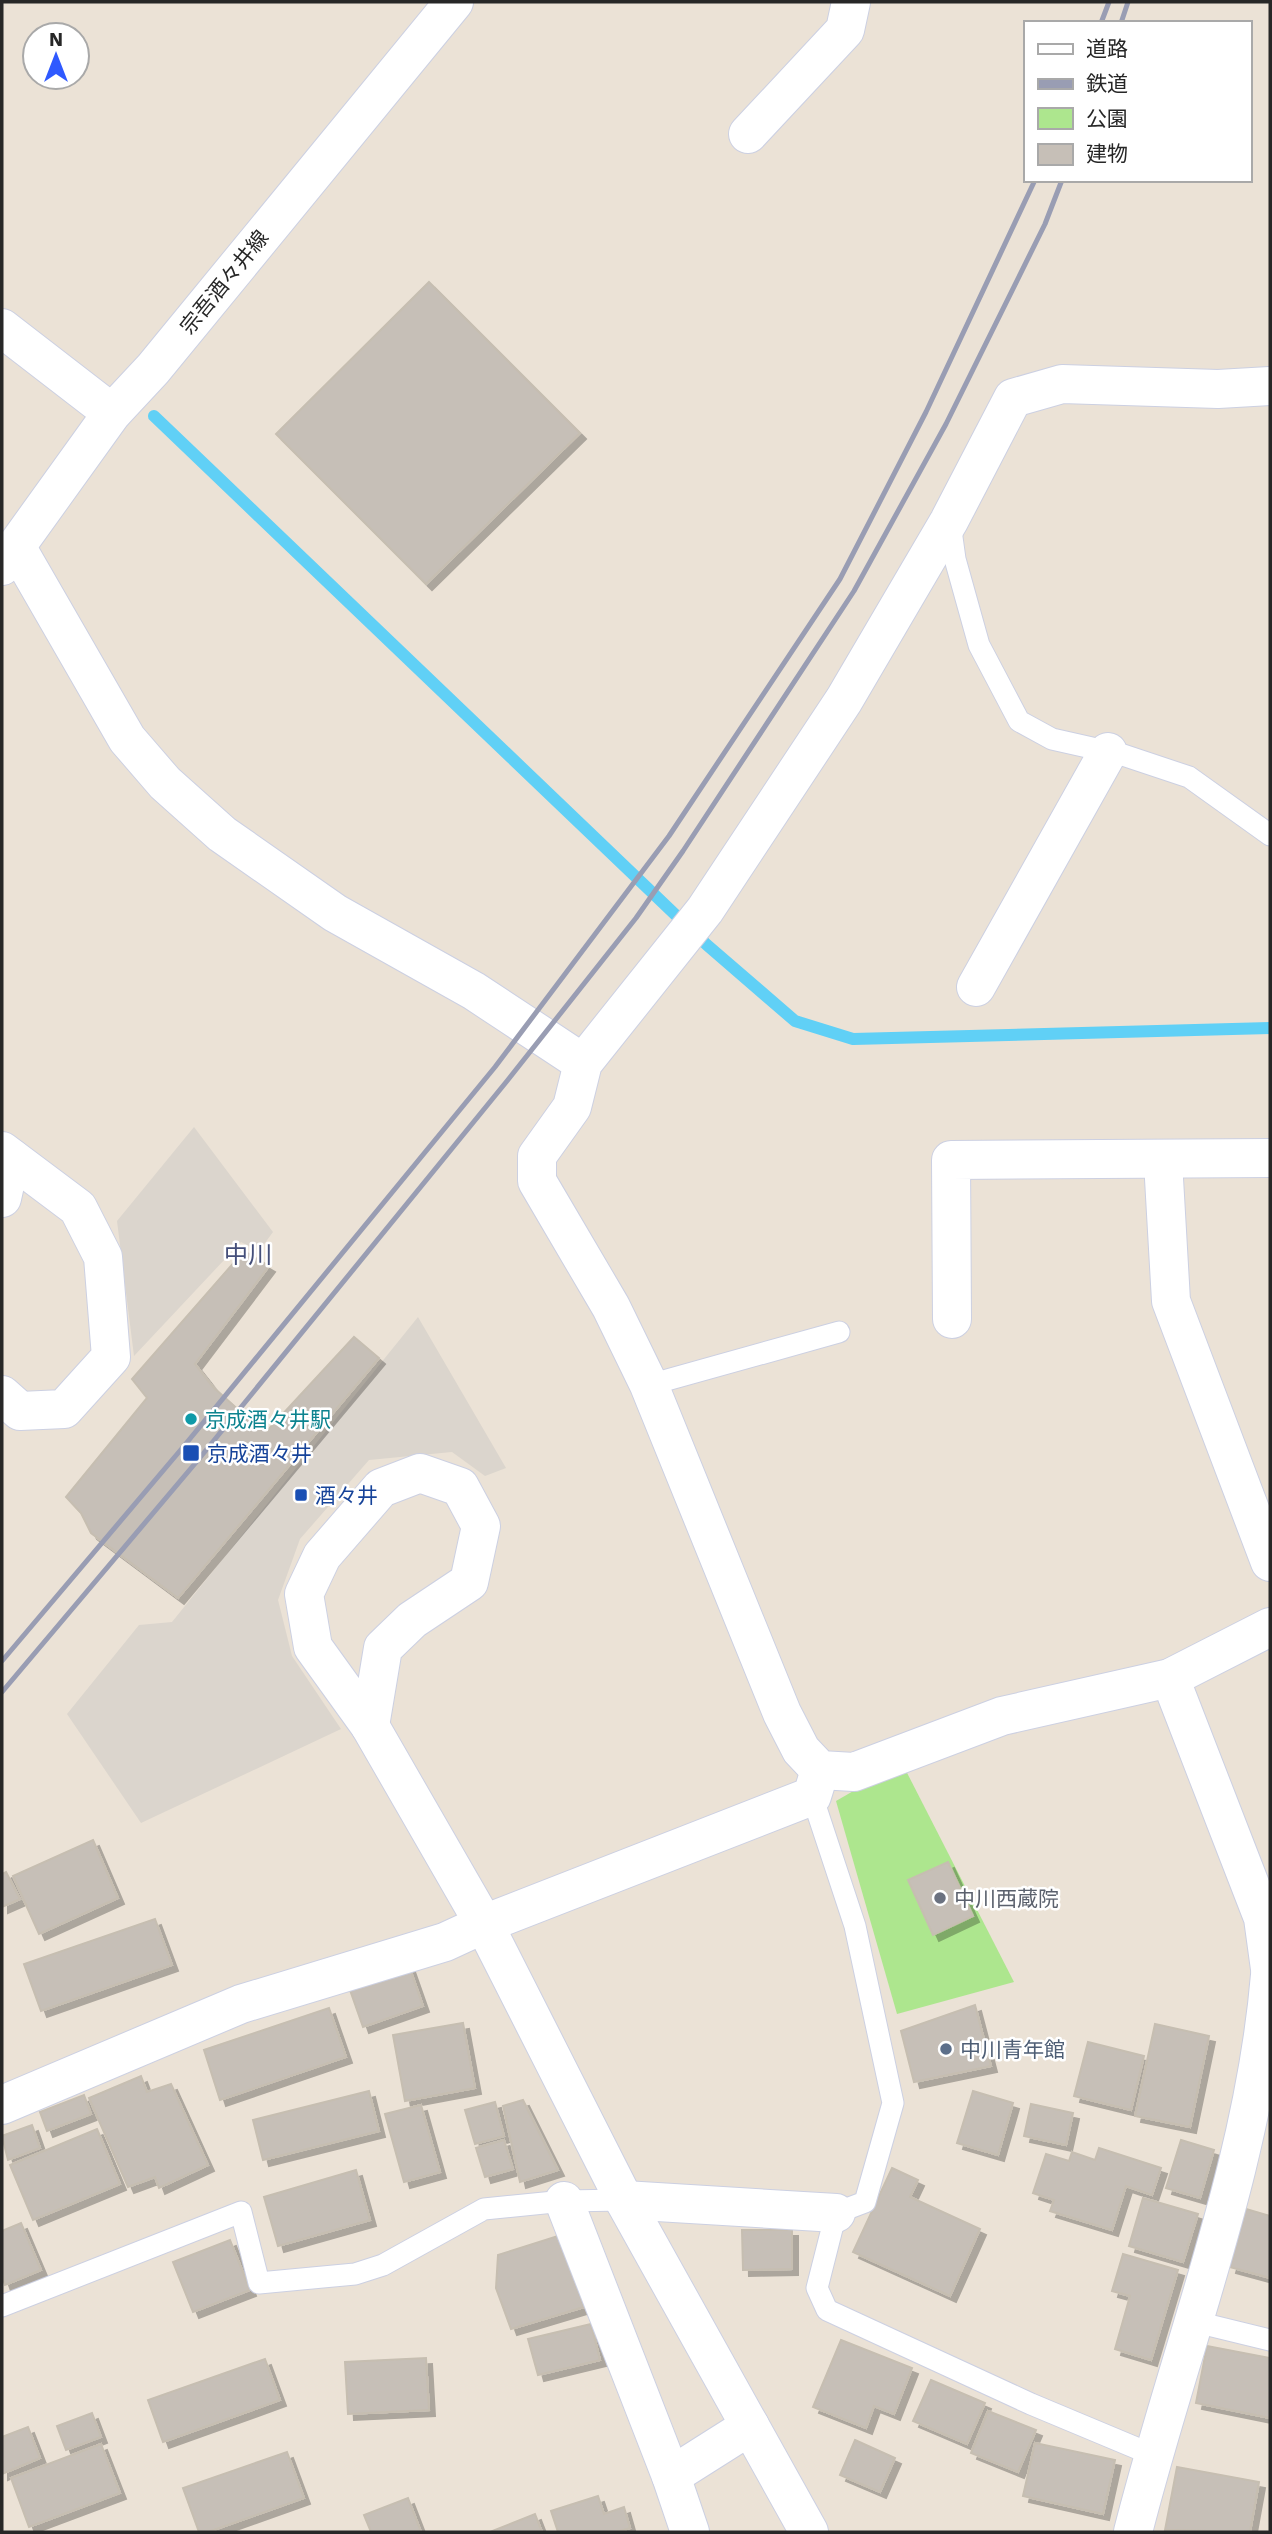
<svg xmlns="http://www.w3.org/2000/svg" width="1272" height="2534" font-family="'Work Sans','Noto Sans JP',sans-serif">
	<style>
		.green { fill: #ade68e }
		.plaza { fill: #dbd5cd }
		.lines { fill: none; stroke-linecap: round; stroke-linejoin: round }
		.stream { stroke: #60d0f6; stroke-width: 12 }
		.building { fill: #c6bfb7; stroke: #c6beb1; stroke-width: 2; filter: url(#shadow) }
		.lane-casing { stroke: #ccd0e2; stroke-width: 23 }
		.street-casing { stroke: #ccd0e2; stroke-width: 40 }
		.secondary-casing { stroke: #ccd0e2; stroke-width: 40 }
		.lane { stroke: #fff; stroke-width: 21 }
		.street { stroke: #fff; stroke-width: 38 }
		.secondary { stroke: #fff; stroke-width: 38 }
		.rail { stroke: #999db3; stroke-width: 5 }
		.culture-dot { fill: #0f9aa8; stroke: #fff; stroke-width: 2.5 }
		.transit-dot { fill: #1a4fb4; stroke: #fff; stroke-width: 2.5 }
		.worship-dot { fill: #6b7280; stroke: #fff; stroke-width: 2.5 }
		.service-dot { fill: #5c6f8a; stroke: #fff; stroke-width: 2.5 }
		.labels { text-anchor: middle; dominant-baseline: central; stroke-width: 5; stroke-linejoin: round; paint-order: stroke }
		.street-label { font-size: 21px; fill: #272727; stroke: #fff }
		.culture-label { font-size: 21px; fill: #0d838f; stroke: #fff; text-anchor: start }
		.transit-label { font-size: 21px; fill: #164399; stroke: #fff; text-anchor: start }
		.worship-label { font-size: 21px; fill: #5b616d; stroke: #fff; text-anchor: start }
		.service-label { font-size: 21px; fill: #4e5e75; stroke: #fff; text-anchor: start }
		.quarter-label { font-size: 24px; fill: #454f7a; stroke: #fff }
	</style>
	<defs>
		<filter id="shadow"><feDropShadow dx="6" dy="6" stdDeviation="0" flood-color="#0004"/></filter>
	</defs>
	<rect width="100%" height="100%" fill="#ebe2d6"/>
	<polygon class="green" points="902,1763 1014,1982 897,2014 836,1801"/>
	<g class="plaza">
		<polygon points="194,1127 273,1232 259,1251 241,1242 134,1356 117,1221"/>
		<polygon points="418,1317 506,1468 485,1476 452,1452 369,1460 300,1539 278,1600 292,1656 341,1729 141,1823 67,1714 139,1625 172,1622"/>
	</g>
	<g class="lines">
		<polyline class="stream" points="154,416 707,945 795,1021 853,1039 1270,1028"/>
	</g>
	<g class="building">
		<polygon points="429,282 580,433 426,584 276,434"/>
		<polygon points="244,1251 269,1266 195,1364 213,1387 242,1413 267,1431 354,1337 379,1358 178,1598 91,1533 81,1513 66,1497 147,1398 132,1379"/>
		<polygon points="93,1840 118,1898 39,1934 13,1876"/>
		<polygon points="948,1862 973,1916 933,1935 908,1880"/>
		<polygon points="6,1872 20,1899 2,1907 2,1874"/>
		<polygon points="155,1919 172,1965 41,2011 24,1964"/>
		<polygon points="409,1966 423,2006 363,2027 349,1987"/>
		<polygon points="975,2005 991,2066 914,2082 901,2031"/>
		<polygon points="329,2008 346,2057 220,2100 204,2050"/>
		<polygon points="463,2023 475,2088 405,2101 393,2035"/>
		<polygon points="1155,2024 1209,2036 1190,2127 1135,2116"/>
		<polygon points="1088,2042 1144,2056 1131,2110 1074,2096"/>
		<polygon points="141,2076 147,2092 171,2084 208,2165 159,2188 155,2177 128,2187 89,2098"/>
		<polygon points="369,2091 379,2131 263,2160 253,2120"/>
		<polygon points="973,2091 1013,2103 998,2155 957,2143"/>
		<polygon points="84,2095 91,2114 47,2131 40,2112"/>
		<polygon points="523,2100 558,2170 520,2182 503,2106"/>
		<polygon points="495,2102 504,2136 475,2144 465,2110"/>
		<polygon points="1031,2104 1073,2113 1066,2145 1024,2136"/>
		<polygon points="421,2105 440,2172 404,2182 385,2114"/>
		<polygon points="32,2125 40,2148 8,2160 2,2136"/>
		<polygon points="97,2129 120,2184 33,2220 10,2165"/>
		<polygon points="504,2140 513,2169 485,2177 476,2148"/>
		<polygon points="1181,2140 1214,2150 1200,2198 1166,2188"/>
		<polygon points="1099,2148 1161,2168 1152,2195 1126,2186 1112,2230 1050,2211 1054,2200 1033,2193 1046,2154 1069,2161 1072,2152 1095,2160"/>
		<polygon points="892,2168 918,2180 910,2197 980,2229 950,2296 853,2252"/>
		<polygon points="356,2170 370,2220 278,2246 264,2197"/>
		<polygon points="1143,2198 1198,2214 1183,2262 1129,2246"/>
		<polygon points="1246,2209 1270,2216 1270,2278 1230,2267"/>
		<polygon points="21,2223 41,2270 5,2285 2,2276 2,2231"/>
		<polygon points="742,2230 792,2230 792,2269 743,2270"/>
		<polygon points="558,2236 584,2307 511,2329 496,2288 498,2255"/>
		<polygon points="230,2240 250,2290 193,2312 173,2262"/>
		<polygon points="1123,2254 1178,2270 1151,2360 1115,2349 1130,2296 1112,2291"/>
		<polygon points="591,2324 600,2360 538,2375 528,2339"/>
		<polygon points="841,2340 912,2368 894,2414 874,2406 866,2428 813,2407"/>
		<polygon points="1207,2346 1270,2358 1270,2418 1196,2403"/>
		<polygon points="426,2358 429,2410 348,2414 345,2362"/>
		<polygon points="265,2359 280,2400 163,2442 148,2400"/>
		<polygon points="931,2380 985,2403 967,2444 913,2421"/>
		<polygon points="988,2411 1036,2430 1018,2472 971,2453"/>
		<polygon points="92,2413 101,2437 66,2450 57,2426"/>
		<polygon points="28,2427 40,2458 2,2474 2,2437"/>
		<polygon points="855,2440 895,2458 880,2492 840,2475"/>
		<polygon points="1035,2443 1115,2460 1103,2514 1023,2496"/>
		<polygon points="101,2444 120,2493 29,2527 11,2478"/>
		<polygon points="287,2452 304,2498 208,2532 199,2532 183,2488"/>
		<polygon points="1177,2467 1259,2482 1250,2532 1165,2530"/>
		<polygon points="598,2496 604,2514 624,2507 630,2528 617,2532 558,2532 551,2511"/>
		<polygon points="408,2498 421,2532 371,2532 364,2515"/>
		<polygon points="535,2514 542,2532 490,2532"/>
	</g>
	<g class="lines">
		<defs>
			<g id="lane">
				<polyline points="950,523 955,559 979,645 1019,721 1052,739 1123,755 1189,777 1270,835"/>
				<polyline points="649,1385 839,1332"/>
				<polyline points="812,1796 855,1926 893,2103 865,2202 836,2213 817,2288 827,2310 1031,2404 1153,2455"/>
				<polyline points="2,2306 241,2212 259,2283 355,2274 383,2265 484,2209 564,2201 624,2200"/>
				<polyline points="1192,2321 1270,2340"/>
			</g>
			<g id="street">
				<polyline points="748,134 845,30 851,2"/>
				<polyline points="1270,386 1218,389 1062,384 1013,398 949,521 844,700 705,910 583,1063 572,1107 537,1156 537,1181 611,1307 649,1385 782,1713 801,1750 820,1770 854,1772 1002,1716 1170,1678 1270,1627"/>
				<polyline points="17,548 127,739 165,783 222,834 335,913 474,991 583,1063"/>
				<polyline points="976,987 1108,752"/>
				<polyline points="2,1151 78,1208 103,1257 111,1357 64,1409 20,1411 2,1395"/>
				<polyline points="1163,1161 1171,1301 1270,1562"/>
				<polyline points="2,1198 11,1158"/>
				<polyline points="952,1319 951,1160 1270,1158"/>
				<polygon points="420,1473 460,1487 481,1526 469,1582 412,1620 383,1648 370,1726 313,1647 304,1594 322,1556 381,1488"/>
				<polyline points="1170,1678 1263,1918 1270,1969"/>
				<polyline points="2,2105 241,2004 445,1942 484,1924 812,1796 820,1770"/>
				<polyline points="624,2200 836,2213"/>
				<polyline points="564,2201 671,2476 690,2532"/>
				<polyline points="671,2476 750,2426"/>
				<path d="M 1133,2532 C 1180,2347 1254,2166 1270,1975"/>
			</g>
			<g id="secondary">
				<polyline points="2,328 112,413"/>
				<polyline points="2,566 112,413 153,369 454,2"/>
				<polyline points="370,1726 484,1924 624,2200 809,2532"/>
			</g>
		</defs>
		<use href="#lane" class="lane-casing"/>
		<use href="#street" class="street-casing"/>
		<use href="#secondary" class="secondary-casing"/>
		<use href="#lane" class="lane"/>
		<use href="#street" class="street"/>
		<use href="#secondary" class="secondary"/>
		<g class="rail">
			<polyline points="1101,23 1109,2"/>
			<polyline points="1121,23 1128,2"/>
			<polyline points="2,1661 184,1446 495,1067 669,836 840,579 926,412 1035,180"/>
			<polyline points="2,1692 198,1460 507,1081 636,918 683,851 854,591 946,424 1045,224 1062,180"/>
		</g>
	</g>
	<circle class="culture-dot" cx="191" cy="1419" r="7"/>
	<g class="transit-dot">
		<rect x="182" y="1444" width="18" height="18" rx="3.5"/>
		<rect x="294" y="1488" width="14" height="14" rx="3.5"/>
	</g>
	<circle class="worship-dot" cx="940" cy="1898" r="7"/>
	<circle class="service-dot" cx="946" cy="2049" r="7"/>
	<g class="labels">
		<g class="street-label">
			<text transform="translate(224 282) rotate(-51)">宗吾酒々井線</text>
		</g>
		<g class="culture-label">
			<text x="205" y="1419">京成酒々井駅</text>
		</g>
		<g class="transit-label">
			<text x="207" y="1453">京成酒々井</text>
			<text x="315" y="1495">酒々井</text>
		</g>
		<g class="worship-label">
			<text x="954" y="1898">中川西蔵院</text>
		</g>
		<g class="service-label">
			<text x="960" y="2049">中川青年館</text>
		</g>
		<g class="quarter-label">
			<text x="248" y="1255">中川</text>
		</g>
	</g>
	<rect width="1272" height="2534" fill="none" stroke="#272727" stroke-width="7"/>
	<rect x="1024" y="21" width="228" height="161" fill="#ffffff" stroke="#a9a9a9" stroke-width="2"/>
	<rect x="1038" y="44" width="35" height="10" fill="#ffffff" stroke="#a9a9a9" stroke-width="2"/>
	<text x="1086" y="56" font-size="21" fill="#272727">道路</text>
	<rect x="1038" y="79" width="35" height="10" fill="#999db3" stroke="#a9a9a9" stroke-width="2"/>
	<text x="1086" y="91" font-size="21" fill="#272727">鉄道</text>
	<rect x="1038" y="108" width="35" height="21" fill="#ade68e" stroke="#a9a9a9" stroke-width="2"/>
	<text x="1086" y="126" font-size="21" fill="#272727">公園</text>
	<rect x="1038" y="144" width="35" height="21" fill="#c6bfb7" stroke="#a9a9a9" stroke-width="2"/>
	<text x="1086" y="161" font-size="21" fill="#272727">建物</text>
	<g transform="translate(56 56)"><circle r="33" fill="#ffffff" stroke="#a9a9a9" stroke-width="2"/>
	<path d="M0-5L12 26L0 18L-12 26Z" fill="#2f59ff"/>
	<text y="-10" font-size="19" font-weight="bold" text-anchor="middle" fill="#272727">N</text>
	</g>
</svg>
